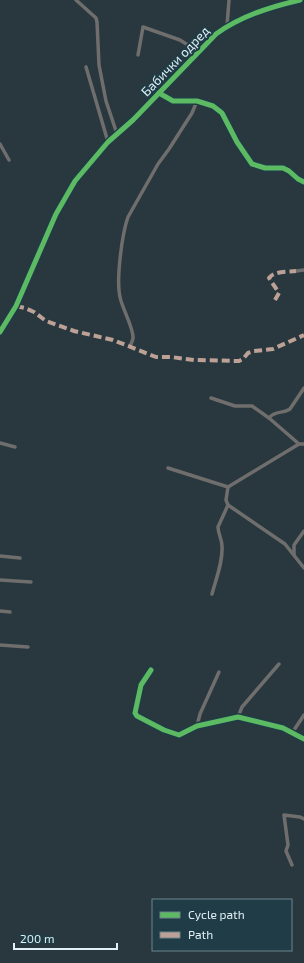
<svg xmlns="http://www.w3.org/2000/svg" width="304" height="963" font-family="'Exo 2',sans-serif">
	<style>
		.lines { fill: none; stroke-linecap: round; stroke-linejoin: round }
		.minor { stroke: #6f6e6d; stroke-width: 3.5 }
		.quiet { stroke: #bda197; stroke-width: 4; stroke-dasharray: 8 4; stroke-linecap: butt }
		.cycleway-casing { stroke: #203c46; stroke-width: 8 }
		.cycleway { stroke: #5cba63; stroke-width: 5 }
		.labels { text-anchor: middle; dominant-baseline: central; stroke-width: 4; stroke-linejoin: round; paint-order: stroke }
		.street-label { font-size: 13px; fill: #e0f0f6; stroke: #203c46 }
	</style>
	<rect width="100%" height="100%" fill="#28383e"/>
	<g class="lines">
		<g class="minor">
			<polyline points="76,0 96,18 97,22 99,65 106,101 117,134"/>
			<polyline points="227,26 229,0"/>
			<polyline points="138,55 143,27 180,40 199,52"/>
			<polyline points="86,67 108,142"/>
			<polyline points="159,93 173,101 197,101 213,106 222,113 237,142 252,164 265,168 283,168 289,171 298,179 304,182"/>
			<polyline points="0,144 9,160"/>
			<polyline points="296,271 304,270"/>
			<path d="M 0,332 L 16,306 L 56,214 L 75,181 L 108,142 L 133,120 L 216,34 C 241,16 270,7 300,0"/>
			<path d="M 130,346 C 131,344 133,340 133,338 C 134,329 122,308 120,297 C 116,279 122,234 128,217 L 158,164 L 169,149 L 192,113 L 197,101"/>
			<polyline points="211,398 235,406 252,406 269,418 299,444"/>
			<path d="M 269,418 C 275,410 283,414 290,409 L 304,388"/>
			<polyline points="0,443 15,447"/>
			<polyline points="168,468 228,487"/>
			<polyline points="228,487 226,500 228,505 285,544 304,568"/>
			<polyline points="228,487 299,444 304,444"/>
			<polyline points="294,555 294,545 304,531"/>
			<polyline points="0,556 20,558"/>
			<polyline points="0,580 31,582"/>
			<path d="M 212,594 C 216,579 223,562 222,546 C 222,539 218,534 218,527 L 228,505"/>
			<polyline points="0,611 10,612"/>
			<polyline points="0,645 28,647"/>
			<polyline points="151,670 141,685 135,713 137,716 164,730 179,735 197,726 238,717 283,728 304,739"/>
			<polyline points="238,717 242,707 279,664"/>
			<polyline points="197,726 200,714 219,672"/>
			<polyline points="292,733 304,715"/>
			<polyline points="292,865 286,851 288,845 284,815 300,817 304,819"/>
		</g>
		<g class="quiet">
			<path d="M 275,300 L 279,293 L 269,278 C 274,271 287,272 296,271"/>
			<polyline points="16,306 25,308 34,312 46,321 74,331 113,340 156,357 171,357 194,360 239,361 243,359 248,353 254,351 273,349 304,335"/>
		</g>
		<defs>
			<g id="cycleway">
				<polyline points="159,93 173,101 197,101 213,106 222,113 237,142 252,164 265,168 283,168 289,171 298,179 304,182"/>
				<path d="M 0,332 L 16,306 L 56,214 L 75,181 L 108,142 L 133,120 L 216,34 C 241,16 270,7 300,0"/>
				<polyline points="151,670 141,685 135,713 137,716 164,730 179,735 197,726 238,717 283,728 304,739"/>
			</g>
		</defs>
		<use href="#cycleway" class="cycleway-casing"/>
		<use href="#cycleway" class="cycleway"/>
	</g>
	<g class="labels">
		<g class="street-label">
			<text transform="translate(175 61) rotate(-46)">Бабички одред</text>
		</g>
	</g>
	<rect x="152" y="899" width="140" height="52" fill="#203c46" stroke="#6d848c"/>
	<rect x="160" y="912" width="20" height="6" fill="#5cba63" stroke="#6d848c"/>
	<text x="188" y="919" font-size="12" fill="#e0f0f6">Cycle path</text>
	<rect x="160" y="932" width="20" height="6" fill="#bda197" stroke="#6d848c"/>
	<text x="188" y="939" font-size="12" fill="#e0f0f6">Path</text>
	<path d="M14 943v6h103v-6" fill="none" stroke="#e0f0f6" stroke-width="2"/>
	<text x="20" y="943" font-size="12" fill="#e0f0f6" stroke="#203c46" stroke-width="3" paint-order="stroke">200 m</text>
</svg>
